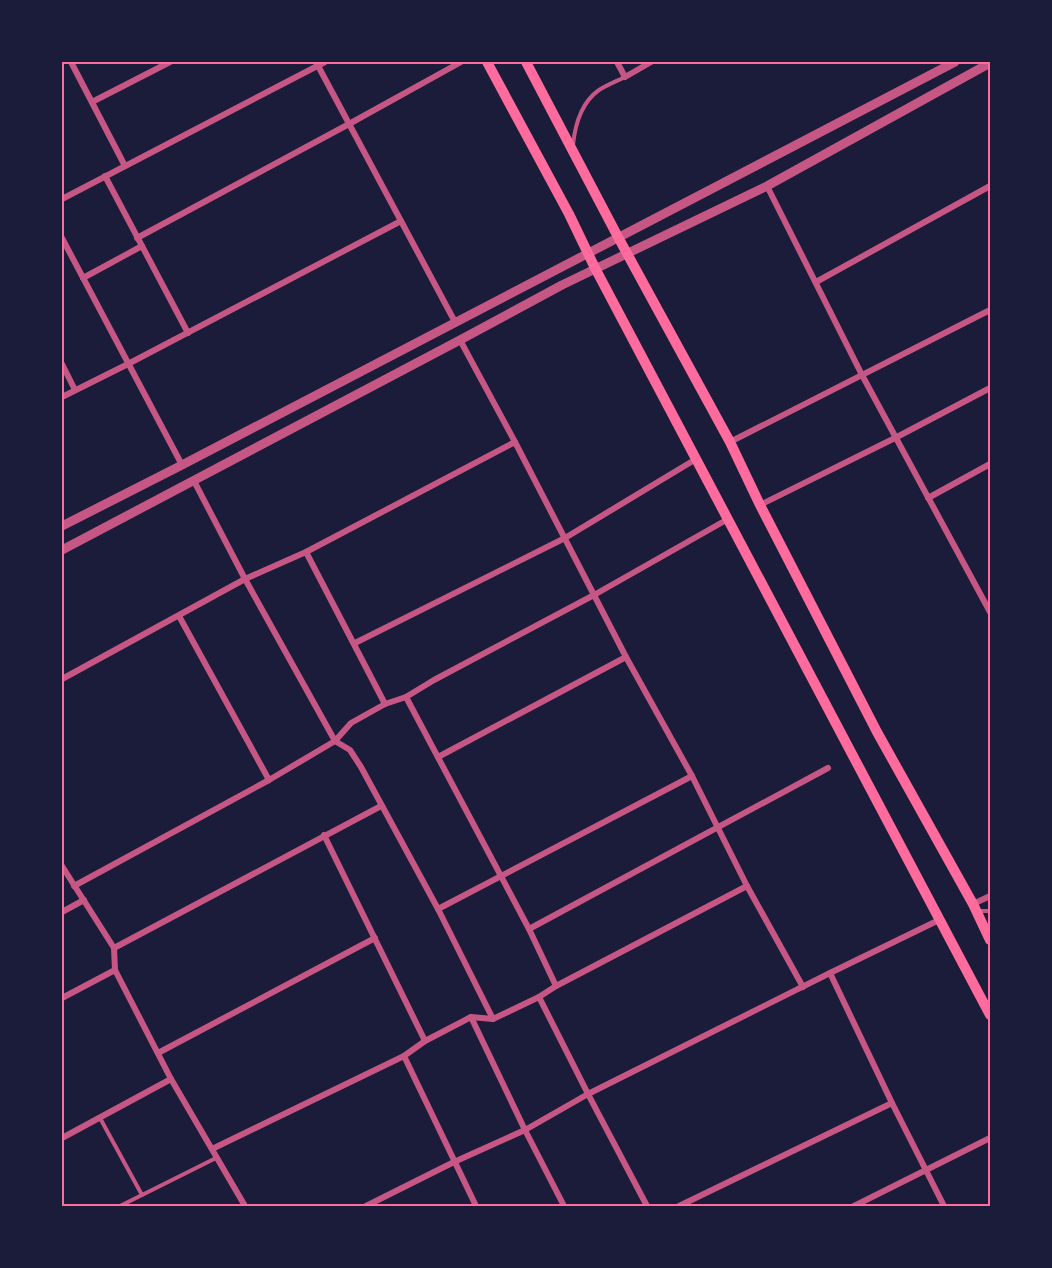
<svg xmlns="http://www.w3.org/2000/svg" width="1052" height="1268" font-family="Manrope,sans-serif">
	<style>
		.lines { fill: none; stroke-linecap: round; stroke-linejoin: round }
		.service { stroke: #c65784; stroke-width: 4 }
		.minor { stroke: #c65784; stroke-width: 6 }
		.tertiary { stroke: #c65784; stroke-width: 9 }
		.primary { stroke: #ff6b9d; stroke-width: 10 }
		.neatline { fill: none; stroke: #ff6b9d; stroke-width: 2 }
	</style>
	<rect width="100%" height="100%" fill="#1b1b3a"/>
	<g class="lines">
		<g class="service">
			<path d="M 573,145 C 575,125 582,102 599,90 C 607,85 617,81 625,77"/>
			<polyline points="979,911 990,911"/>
			<polyline points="100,1118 142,1195"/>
			<polyline points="120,1206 216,1158"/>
		</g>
		<g class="minor">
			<polyline points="71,62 125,166"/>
			<polyline points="316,62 455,322"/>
			<polyline points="617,62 625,77 651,62"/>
			<polyline points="92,102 170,62"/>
			<polyline points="105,176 188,333"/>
			<polyline points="767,186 862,375 990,612"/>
			<polyline points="62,199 325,62"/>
			<polyline points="62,238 182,465"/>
			<polyline points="137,238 349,124 461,62"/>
			<polyline points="83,278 142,246"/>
			<polyline points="816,282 990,186"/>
			<polyline points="460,340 515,442 626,657 692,776 747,886 803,987"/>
			<polyline points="62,364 75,390"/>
			<polyline points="62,397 128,364 401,221"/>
			<polyline points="730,442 990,310"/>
			<polyline points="194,481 245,579 335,741 350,750 361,767 438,909 493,1019"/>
			<polyline points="928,498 990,464"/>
			<polyline points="760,505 895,438 990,388"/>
			<polyline points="306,552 385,704"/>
			<polyline points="179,616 269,780"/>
			<polyline points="355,643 565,538 696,459"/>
			<polyline points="62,679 245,579 306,552 515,442"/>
			<polyline points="406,697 529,929 556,986"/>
			<polyline points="438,757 626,657"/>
			<polyline points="324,835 425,1041"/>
			<polyline points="62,866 114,948 115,970 171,1079 245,1206"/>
			<polyline points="74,886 269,780 335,741 351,723 385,704 406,697 434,680 594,595 728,519"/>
			<polyline points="973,904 990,896"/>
			<polyline points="438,909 692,776"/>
			<polyline points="62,912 84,900"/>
			<polyline points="529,929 828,768"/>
			<polyline points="114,948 381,806"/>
			<polyline points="830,973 892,1103 944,1206"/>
			<polyline points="539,997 588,1094 647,1206"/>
			<polyline points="62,998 115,970"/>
			<polyline points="471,1017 525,1130 564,1206"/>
			<polyline points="158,1053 375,938"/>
			<polyline points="404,1056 476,1206"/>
			<polyline points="62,1138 171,1079"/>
			<polyline points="212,1149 404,1056 425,1041 471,1017 493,1019 539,997 556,986 747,886"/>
			<polyline points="366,1206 454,1162 525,1130 588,1094 830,973 939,920"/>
			<polyline points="679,1206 892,1103"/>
			<polyline points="854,1206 990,1138"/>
		</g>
		<g class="tertiary">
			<polyline points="62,526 182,465 955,62"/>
			<polyline points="62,550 460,340 562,285 767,186 990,63"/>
		</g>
		<g class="primary">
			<polyline points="487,62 569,214 595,268 990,1015"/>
			<polyline points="526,62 618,237 730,442 760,505 877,732 973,904 990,940"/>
		</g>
	</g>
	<rect width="1052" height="1268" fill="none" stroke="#1b1b3a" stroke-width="126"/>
	<rect x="63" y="63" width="926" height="1142" class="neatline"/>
</svg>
